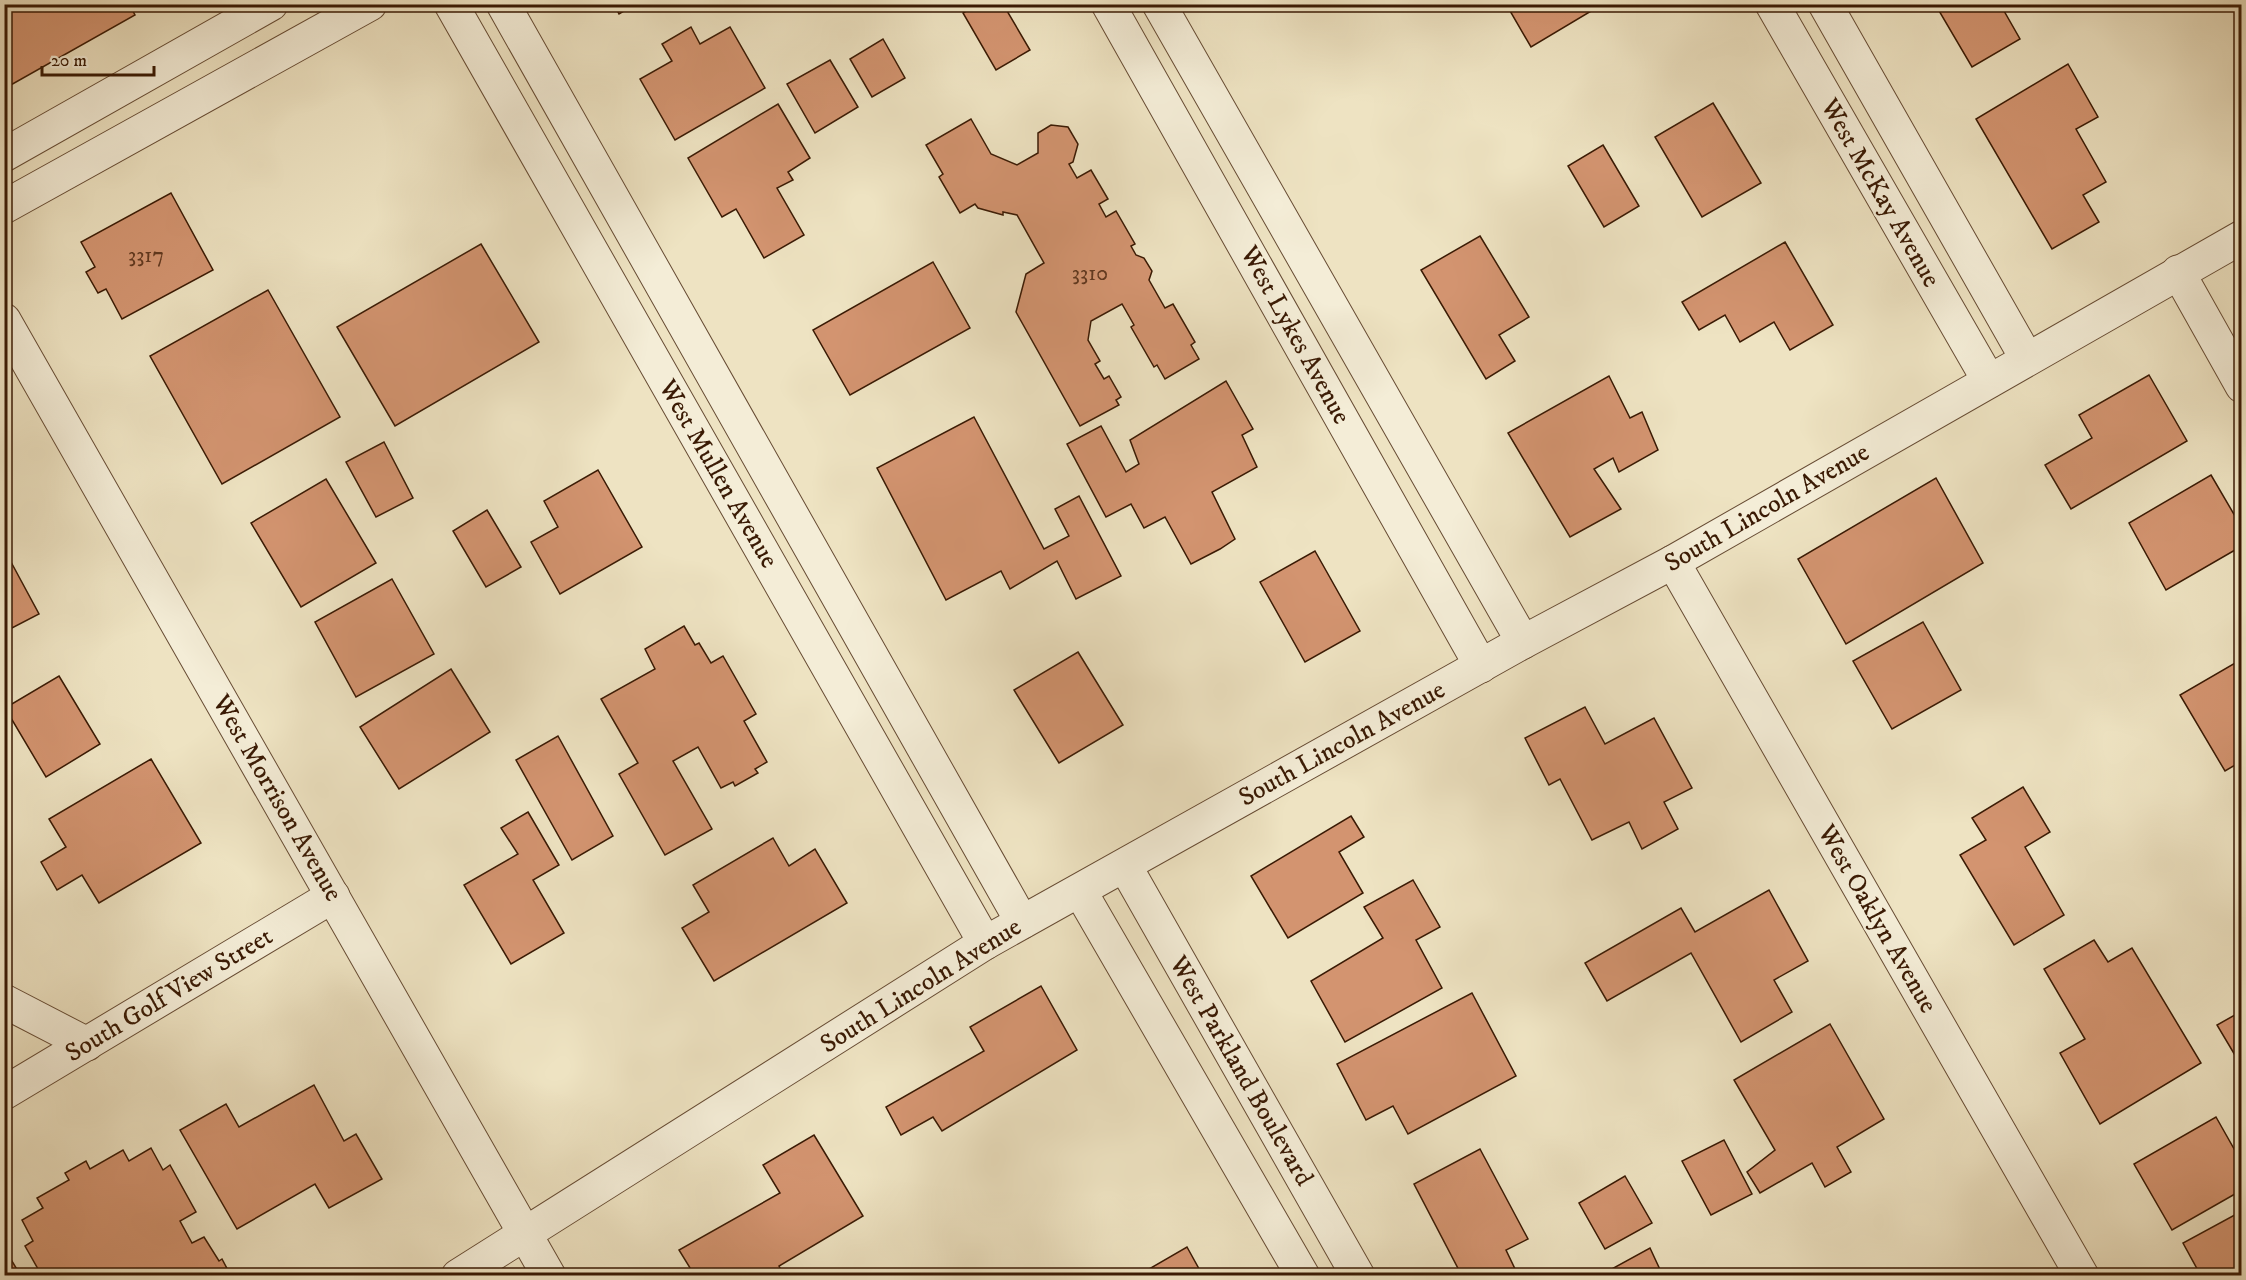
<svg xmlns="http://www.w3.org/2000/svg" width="2246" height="1280" font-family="'IM FELL DW Pica',serif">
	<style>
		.building { fill: #d39470; stroke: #3a1a04; stroke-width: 1.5 }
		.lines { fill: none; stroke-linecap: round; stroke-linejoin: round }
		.minor-casing { stroke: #674c34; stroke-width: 35 }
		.minor { stroke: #f4edd7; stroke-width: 33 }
		.labels { text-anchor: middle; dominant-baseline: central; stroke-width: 4.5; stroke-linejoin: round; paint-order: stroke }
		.number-label { font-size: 22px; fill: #60381f }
		.street-label { font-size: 26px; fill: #3a1a04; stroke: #f4edd7 }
	</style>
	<rect width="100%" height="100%" fill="#eee3c2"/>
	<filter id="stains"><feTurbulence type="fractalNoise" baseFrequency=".00333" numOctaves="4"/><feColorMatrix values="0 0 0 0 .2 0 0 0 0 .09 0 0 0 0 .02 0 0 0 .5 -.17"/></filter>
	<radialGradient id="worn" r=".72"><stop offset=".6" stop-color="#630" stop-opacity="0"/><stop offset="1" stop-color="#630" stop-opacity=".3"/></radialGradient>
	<g class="building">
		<polygon points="4,4 129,4 135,15 9,86 4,79"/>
		<polygon points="614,4 636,4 619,14"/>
		<polygon points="977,4 1003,4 1030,50 996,70 963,13"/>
		<polygon points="1506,4 1603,4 1531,47"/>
		<polygon points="1935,4 2000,4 2020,39 1972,67"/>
		<polygon points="691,27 700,44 730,27 765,88 675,140 640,79 672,61 662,44"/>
		<polygon points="883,39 905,78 872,97 850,59"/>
		<polygon points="830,60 858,107 815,133 787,84"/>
		<polygon points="2068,64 2098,117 2076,129 2106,182 2083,195 2099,222 2052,249 1976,119"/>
		<polygon points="1713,103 1761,183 1702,217 1655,137"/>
		<polygon points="778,104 810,158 788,172 793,180 777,188 804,235 764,258 736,209 722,217 688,158"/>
		<polygon points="971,119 991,154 1017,165 1038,153 1038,133 1051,125 1068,127 1078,144 1073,162 1069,164 1077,178 1091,170 1108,199 1099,204 1106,217 1116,211 1135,244 1131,246 1136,255 1144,258 1152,271 1149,280 1165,308 1173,304 1195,342 1191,345 1199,359 1165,379 1157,365 1154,367 1131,327 1134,325 1122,304 1091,321 1088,340 1100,361 1095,364 1104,379 1109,376 1121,397 1116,400 1119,405 1080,426 1016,312 1026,274 1044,263 1017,215 1003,212 1003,215 978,208 975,204 960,213 939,177 943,174 926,145"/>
		<polygon points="1603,145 1639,206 1604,227 1568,166"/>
		<polygon points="171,193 213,270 122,319 106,289 98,293 86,272 95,267 81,242"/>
		<polygon points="1480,236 1529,317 1499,335 1515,361 1486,379 1421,270"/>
		<polygon points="1785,242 1833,325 1790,350 1774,322 1740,342 1725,315 1699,330 1682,302"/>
		<polygon points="481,244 539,342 395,426 337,327"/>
		<polygon points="933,262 970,328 850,395 813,330"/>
		<polygon points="268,290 340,417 222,484 150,356"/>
		<polygon points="2149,375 2187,441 2071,509 2045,465 2092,438 2079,415"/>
		<polygon points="1609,376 1630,418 1642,412 1658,450 1619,472 1613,458 1594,469 1621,509 1570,537 1508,433"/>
		<polygon points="1226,381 1253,429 1242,435 1257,467 1212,492 1235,539 1220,549 1191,564 1165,517 1144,528 1131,504 1106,517 1067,444 1101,426 1126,472 1139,464 1130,440"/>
		<polygon points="974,417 1044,549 1069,536 1055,509 1079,496 1121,576 1076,599 1057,561 1010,589 1001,571 946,600 877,468"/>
		<polygon points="384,442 413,498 376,517 346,462"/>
		<polygon points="598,470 642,547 560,594 531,542 558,527 544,501"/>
		<polygon points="2211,475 2242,528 2242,546 2166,590 2129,523"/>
		<polygon points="1936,478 1983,563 1846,644 1798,559"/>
		<polygon points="326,479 376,563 301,607 251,523"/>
		<polygon points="487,510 521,567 486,587 453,531"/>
		<polygon points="4,549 39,614 10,629 4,618"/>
		<polygon points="1315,551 1360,631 1305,662 1260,582"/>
		<polygon points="392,579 434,654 356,697 315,622"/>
		<polygon points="1923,622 1961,690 1892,729 1853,661"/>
		<polygon points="684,626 695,645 699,643 711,663 723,656 756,714 744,721 767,762 755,769 758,773 735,786 733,782 721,788 698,747 673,761 712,829 665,855 619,774 638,763 601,699 655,669 645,649"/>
		<polygon points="1078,652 1123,725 1059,763 1014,690"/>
		<polygon points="2242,659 2242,761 2225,771 2180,695"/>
		<polygon points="451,669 490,732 399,789 360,727"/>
		<polygon points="59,676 100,744 46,777 5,708"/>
		<polygon points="1585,707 1605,744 1654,718 1692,788 1664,802 1678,829 1642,849 1629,822 1592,840 1560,779 1549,785 1525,738"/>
		<polygon points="558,736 613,836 572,860 516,760"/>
		<polygon points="151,759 201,843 99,903 82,875 57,890 41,862 66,847 49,819"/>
		<polygon points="2023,787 2050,832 2025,847 2064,915 2014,945 1960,855 1986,840 1972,818"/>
		<polygon points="528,812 559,865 533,880 564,933 511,964 464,885 518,854 501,828"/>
		<polygon points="1351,816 1364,837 1339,852 1363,893 1288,938 1251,876"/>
		<polygon points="773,838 789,866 815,849 847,903 714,981 682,928 709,912 693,885"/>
		<polygon points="1413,880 1440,927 1416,940 1442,988 1345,1042 1311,981 1383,938 1364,907"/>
		<polygon points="1769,890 1808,961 1774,980 1792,1012 1741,1042 1691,953 1607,1001 1585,963 1681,908 1695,932"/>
		<polygon points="2094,940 2108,962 2132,948 2201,1063 2100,1124 2060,1053 2085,1039 2044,969"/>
		<polygon points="1041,986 1077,1050 942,1131 933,1117 901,1135 886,1107 984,1051 970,1027"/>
		<polygon points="1472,993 1516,1076 1408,1134 1393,1106 1366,1120 1337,1064"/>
		<polygon points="2242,1011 2242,1067 2217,1025"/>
		<polygon points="1830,1024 1884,1119 1837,1147 1851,1172 1825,1187 1812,1163 1760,1193 1747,1172 1775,1150 1734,1080"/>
		<polygon points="314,1085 344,1141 356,1134 382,1179 329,1208 315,1184 237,1229 180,1130 226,1104 239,1127"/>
		<polygon points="2216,1117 2242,1163 2242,1190 2172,1230 2134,1164"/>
		<polygon points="814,1135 863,1216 779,1266 784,1276 695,1276 679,1250 780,1193 763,1165"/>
		<polygon points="1724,1140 1752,1194 1711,1215 1682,1161"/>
		<polygon points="151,1148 163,1170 170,1165 196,1212 180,1221 192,1243 204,1237 219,1261 222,1259 231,1276 150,1276 148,1271 140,1276 42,1276 25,1246 33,1241 22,1220 43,1208 37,1198 69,1180 65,1173 86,1161 90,1169 123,1150 129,1161"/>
		<polygon points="1480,1149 1528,1239 1506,1250 1517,1273 1513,1276 1462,1276 1414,1184"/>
		<polygon points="1625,1176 1652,1223 1605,1249 1579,1203"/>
		<polygon points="2242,1211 2242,1276 2201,1276 2183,1243"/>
		<polygon points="1187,1247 1203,1276 1137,1276"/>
		<polygon points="4,1248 21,1276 4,1276"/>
		<polygon points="1650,1248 1663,1276 1599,1276"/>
	</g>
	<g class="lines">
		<defs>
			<g id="minor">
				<polyline points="451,4 985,943"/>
				<polyline points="503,4 1022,922"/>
				<polyline points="1108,4 1481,666"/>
				<polyline points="1159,4 1523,642"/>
				<polyline points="1772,4 1989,381"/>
				<polyline points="1825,4 2027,359"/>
				<polyline points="4,155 271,4"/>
				<polyline points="4,207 370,4"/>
				<polyline points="2178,272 2242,386"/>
				<polyline points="4,320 549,1276"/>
				<polyline points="1673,562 2082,1276"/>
				<polyline points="1125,866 1358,1276"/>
				<polyline points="1080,891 1303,1276"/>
				<polyline points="4,1001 87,1044"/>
				<polyline points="4,1093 333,896"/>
				<polyline points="458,1276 985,943 1523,642 1673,562 2242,237"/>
			</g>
		</defs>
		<use href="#minor" class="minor-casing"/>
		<use href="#minor" class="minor"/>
	</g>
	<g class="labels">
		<g class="number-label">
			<text x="146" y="255">3317</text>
			<text x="1090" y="273">3310</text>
		</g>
		<g class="street-label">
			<text transform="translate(1880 193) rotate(60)">West McKay Avenue</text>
			<text transform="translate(1295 335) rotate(61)">West Lykes Avenue</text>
			<text transform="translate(718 474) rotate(60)">West Mullen Avenue</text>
			<text transform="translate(1767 508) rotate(-30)">South Lincoln Avenue</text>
			<text transform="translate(1342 744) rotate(-29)">South Lincoln Avenue</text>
			<text transform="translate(277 798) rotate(60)">West Morrison Avenue</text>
			<text transform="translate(1877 919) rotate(60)">West Oaklyn Avenue</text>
			<text transform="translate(921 986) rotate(-32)">South Lincoln Avenue</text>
			<text transform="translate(169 995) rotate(-31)">South Golf View Street</text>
			<text transform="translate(1241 1071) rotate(60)">West Parkland Boulevard</text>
		</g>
	</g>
	<rect width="2246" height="1280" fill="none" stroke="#eee3c2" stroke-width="24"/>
	<rect x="6" y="6" width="2234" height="1268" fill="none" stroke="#3a1a04" stroke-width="3"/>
	<rect x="12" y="12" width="2222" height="1256" fill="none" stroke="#3a1a04" stroke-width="1.5"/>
	<path d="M42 66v9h112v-9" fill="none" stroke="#3a1a04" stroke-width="3"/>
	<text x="51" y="66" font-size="18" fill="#3a1a04" stroke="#f4edd7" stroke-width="4.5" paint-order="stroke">20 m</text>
	<rect width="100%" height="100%" filter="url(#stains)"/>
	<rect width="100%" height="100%" fill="url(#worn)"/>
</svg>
